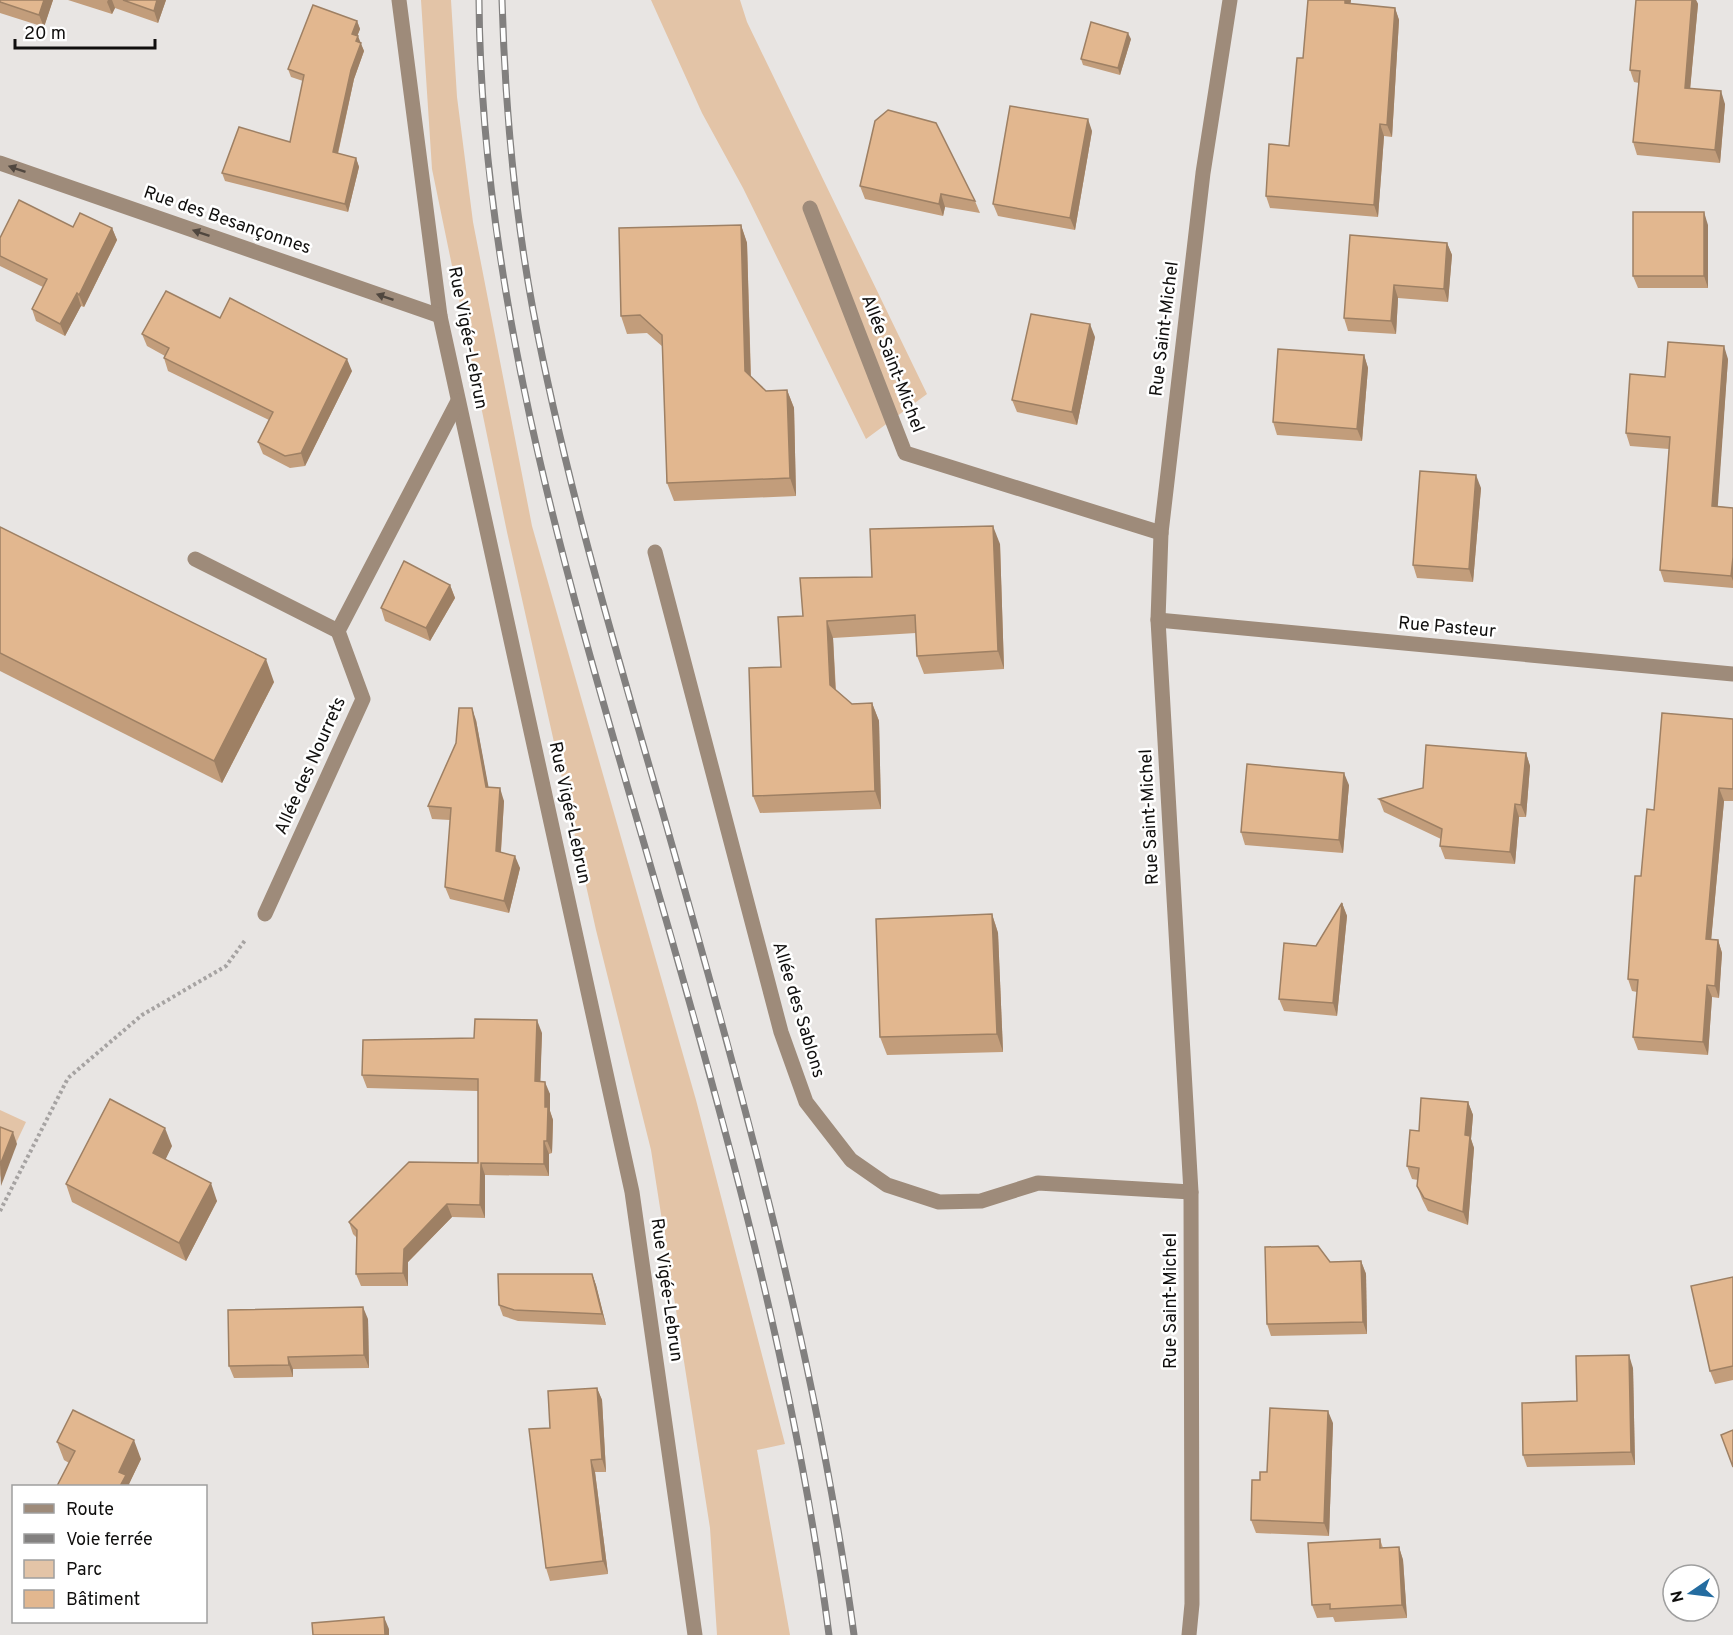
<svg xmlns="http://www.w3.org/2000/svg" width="1733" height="1635" font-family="Overpass,sans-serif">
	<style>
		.green { fill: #e3c4a7 }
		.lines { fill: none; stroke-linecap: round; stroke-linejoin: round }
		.path { stroke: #a6a3a2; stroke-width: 4; stroke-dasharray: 3 3; stroke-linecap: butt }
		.minor { stroke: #9e8b7a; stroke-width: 15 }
		.rail-casing { stroke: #82807f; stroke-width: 7 }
		.rail { stroke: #fff; stroke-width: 4.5; stroke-dasharray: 14; stroke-linecap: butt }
		.wall { fill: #c29d7b }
		.shaded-wall { fill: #9e8064 }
		.building { fill: #e2b78f; stroke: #9e8064; stroke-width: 1.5 }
		.oneway { fill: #50473f }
		.labels { text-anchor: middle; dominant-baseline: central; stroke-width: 5; stroke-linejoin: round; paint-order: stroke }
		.street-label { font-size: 18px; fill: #100f0e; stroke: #fff }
	</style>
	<rect width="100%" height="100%" fill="#e8e5e3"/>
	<g class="green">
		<polygon points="421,0 451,0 457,97 473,222 532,526 696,1100 785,1444 757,1450 790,1635 717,1635 710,1528 651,1150 596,930 507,532 432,169"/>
		<polygon points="651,0 740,0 747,22 927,394 866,439 743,188 702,113"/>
		<polygon points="0,1110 26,1122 0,1177"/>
	</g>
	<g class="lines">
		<polyline class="path" points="0,1211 68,1078 142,1015 226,966 246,939"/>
		<g class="minor">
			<polyline points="399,0 440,316 632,1192 695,1635"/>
			<polyline points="0,163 440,316"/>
			<polyline points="810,208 905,453 1161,533"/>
			<polyline points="655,552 781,1032 806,1102 851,1160 887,1185 939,1202 981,1201 1038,1183 1191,1192"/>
			<polyline points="195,559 338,631"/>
			<polyline points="1158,620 1733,674"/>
			<polyline points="265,914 363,699 338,631 458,401"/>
			<polyline points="1189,1635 1192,1604 1191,1192 1158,620 1161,533 1203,173 1230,0"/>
		</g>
		<defs>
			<g id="rail">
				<path d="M 479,0 C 481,288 563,566 643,840 C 719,1101 794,1364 829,1635"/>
				<path d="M 502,0 C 505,103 514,208 533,310 C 566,484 617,654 666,824 C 742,1091 817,1359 854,1635"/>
			</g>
		</defs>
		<use href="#rail" class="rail-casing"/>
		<use href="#rail" class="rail"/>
	</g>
	<g class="wall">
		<polygon points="0,0 53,0 44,27 0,13"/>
		<polygon points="68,0 166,0 158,23 115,8 112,14"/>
		<polygon points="1308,0 1351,0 1350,4 1395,8 1399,20 1392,137 1384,136 1378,217 1270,208 1266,196 1289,146 1303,58"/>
		<polygon points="1636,0 1696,0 1698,4 1690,89 1725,104 1720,163 1637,155 1633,142 1639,83 1634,82 1630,70"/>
		<polygon points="357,21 360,29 357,36 364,51 354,79 338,154 356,158 359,167 348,212 225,181 222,173 290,142 303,81 291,77 288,69"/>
		<polygon points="1131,39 1120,75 1083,65 1081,59"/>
		<polygon points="875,121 975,201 980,213 945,207 943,216 865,199 860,186"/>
		<polygon points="1092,131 1075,230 998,216 993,204"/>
		<polygon points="741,225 747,243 751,377 766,391 787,390 794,408 796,496 674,501 667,483 663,347 647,333 627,334 621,316"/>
		<polygon points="1708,225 1708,288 1638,288 1633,276"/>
		<polygon points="73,227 112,228 117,240 84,307 81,306 65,336 36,321 32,309 43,287 0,266 0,238"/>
		<polygon points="1447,243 1452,255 1448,302 1398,298 1396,334 1348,331 1344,318"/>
		<polygon points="220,318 352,371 305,466 290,468 263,454 258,442 269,420 168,371 164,358 165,356 147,346 142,334"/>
		<polygon points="1095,337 1077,425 1017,412 1012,400"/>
		<polygon points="1364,355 1368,368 1362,441 1277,435 1273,422"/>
		<polygon points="1728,359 1717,506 1733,508 1733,588 1664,582 1660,570 1669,449 1630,446 1626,433 1665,377"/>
		<polygon points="1481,488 1473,582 1417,578 1413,565"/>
		<polygon points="0,527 274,682 222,783 0,671"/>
		<polygon points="1000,544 1004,669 924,674 917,656 916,633 833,638 836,690 852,704 872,703 879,721 881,809 760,813 753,796 781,667 803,616 872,577"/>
		<polygon points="450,585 455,598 430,641 385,621 381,608"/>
		<polygon points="1733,719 1733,801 1724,801 1711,940 1718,940 1722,953 1719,998 1712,997 1708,1055 1638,1050 1633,1037 1637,992 1632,991 1628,979 1641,876 1654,810"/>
		<polygon points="476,720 488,787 504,801 501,852 520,868 509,913 450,899 445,887 450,820 432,819 428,806"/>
		<polygon points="1526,753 1530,766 1526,817 1519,817 1515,864 1445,859 1440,846 1441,839 1384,812 1379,799 1423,788"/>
		<polygon points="1349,785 1343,853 1245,845 1241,832"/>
		<polygon points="1342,903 1347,916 1337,1016 1284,1011 1279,999 1316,946"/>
		<polygon points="992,914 998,933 1003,1052 887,1055 880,1037"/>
		<polygon points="542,1033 540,1081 550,1094 550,1111 553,1120 552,1153 549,1154 549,1176 485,1175 485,1218 452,1217 408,1262 408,1286 361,1286 356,1274 357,1238 353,1234 349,1222 478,1163 478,1091 367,1088 362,1075 474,1038"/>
		<polygon points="1468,1102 1473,1115 1471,1139 1474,1148 1468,1225 1428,1211 1422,1199 1417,1186 1418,1180 1412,1179 1407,1166 1419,1131"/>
		<polygon points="172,1146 165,1159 217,1201 186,1261 72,1202 66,1184"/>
		<polygon points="1361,1261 1366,1274 1367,1334 1271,1336 1267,1324 1330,1262"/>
		<polygon points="592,1274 596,1285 606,1325 518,1321 503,1316 499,1305"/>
		<polygon points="1733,1277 1733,1380 1715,1384 1710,1371"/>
		<polygon points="368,1319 369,1368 293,1369 293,1377 234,1378 229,1366"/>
		<polygon points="1633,1368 1635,1465 1527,1467 1523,1455 1577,1401"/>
		<polygon points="597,1388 602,1400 606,1472 595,1472 608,1574 550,1581 546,1568 550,1428"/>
		<polygon points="1333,1423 1329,1536 1256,1533 1251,1520 1260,1480"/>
		<polygon points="57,1442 141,1459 129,1484 130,1486 57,1486 69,1463 64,1460"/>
		<polygon points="1380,1539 1383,1548 1399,1547 1403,1560 1407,1618 1335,1622 1333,1617 1317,1618 1312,1605"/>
	</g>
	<g class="shaded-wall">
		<polygon points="44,0 53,0 44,27 39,15"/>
		<polygon points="108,0 112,0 115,8 112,14 107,2"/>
		<polygon points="157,0 166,0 158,23 154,11"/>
		<polygon points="1345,0 1351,0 1349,15 1345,3"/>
		<polygon points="1692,0 1696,0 1698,4 1689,101 1685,88"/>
		<polygon points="1395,8 1399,20 1392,137 1387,125"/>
		<polygon points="357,21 360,29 355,42 352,34"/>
		<polygon points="1128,33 1131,39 1120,75 1118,68"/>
		<polygon points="358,36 364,51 354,79 336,161 333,152 356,41"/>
		<polygon points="1721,91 1725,104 1720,163 1715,150"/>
		<polygon points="1088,119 1092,131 1075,230 1070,218"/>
		<polygon points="1380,124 1384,136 1378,217 1374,205"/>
		<polygon points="356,158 359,167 348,212 345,204"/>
		<polygon points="941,194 945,207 943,216 939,204"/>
		<polygon points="1704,212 1708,225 1708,288 1704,276"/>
		<polygon points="741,225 747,243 751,389 745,371"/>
		<polygon points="112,228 117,240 84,307 79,295"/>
		<polygon points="1447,243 1452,255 1448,302 1444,289"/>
		<polygon points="1394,285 1398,298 1396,334 1391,321"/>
		<polygon points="77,293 81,306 65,336 60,324"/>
		<polygon points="1090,324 1095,337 1077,425 1072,412"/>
		<polygon points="1724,346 1728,359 1717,518 1712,506"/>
		<polygon points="1364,355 1368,368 1362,441 1357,429"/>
		<polygon points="347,359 352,371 305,466 301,453"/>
		<polygon points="787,390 794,408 796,496 790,478"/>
		<polygon points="1476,475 1481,488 1473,582 1469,569"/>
		<polygon points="993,526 1000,544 1004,669 998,651"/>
		<polygon points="1733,557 1733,581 1731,576"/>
		<polygon points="450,585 455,598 430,641 426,628"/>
		<polygon points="827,621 833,638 836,702 830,685"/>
		<polygon points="266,659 274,682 222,783 214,761"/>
		<polygon points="872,703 879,721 881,809 875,791"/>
		<polygon points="472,708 476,720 491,800 486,787"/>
		<polygon points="1526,753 1530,766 1526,817 1521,805"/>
		<polygon points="1344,773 1349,785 1343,853 1339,840"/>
		<polygon points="500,788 504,801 500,864 496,851"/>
		<polygon points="1719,788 1724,801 1710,952 1706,939"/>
		<polygon points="1515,804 1519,817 1515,864 1510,852"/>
		<polygon points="515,856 520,868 509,913 504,901"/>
		<polygon points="1342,903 1347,916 1337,1016 1333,1003"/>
		<polygon points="992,914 998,933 1003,1052 997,1034"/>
		<polygon points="1718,940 1722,953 1719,998 1715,986"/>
		<polygon points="1707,985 1712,997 1708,1055 1703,1042"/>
		<polygon points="537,1020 542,1033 540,1093 535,1081"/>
		<polygon points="545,1082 550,1094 550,1111 553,1120 552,1153 547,1141 545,1107"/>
		<polygon points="1468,1102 1473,1115 1471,1139 1474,1148 1468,1225 1463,1212 1465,1135"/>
		<polygon points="165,1128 172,1146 160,1171 153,1153"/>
		<polygon points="13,1132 17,1144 1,1186 0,1165"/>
		<polygon points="544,1141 549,1154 549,1176 544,1164"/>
		<polygon points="481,1163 485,1175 485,1218 480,1205"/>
		<polygon points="211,1183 217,1201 186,1261 179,1243"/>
		<polygon points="447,1204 452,1217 408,1262 408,1286 403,1273 404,1249"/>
		<polygon points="1361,1261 1366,1274 1367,1334 1363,1322"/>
		<polygon points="592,1274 596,1285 606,1325 602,1314"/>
		<polygon points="363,1307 368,1319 369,1368 364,1355"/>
		<polygon points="1629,1355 1633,1368 1635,1465 1631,1452"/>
		<polygon points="288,1357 293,1369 293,1377 289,1365"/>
		<polygon points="597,1388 602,1400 606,1472 602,1459"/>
		<polygon points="1328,1411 1333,1423 1329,1536 1324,1523"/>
		<polygon points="134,1440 141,1459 129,1484 130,1486 120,1486 119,1472"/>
		<polygon points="591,1460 595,1472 608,1574 603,1561"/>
		<polygon points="1399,1547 1403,1560 1407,1618 1402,1605"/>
		<polygon points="384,1617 389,1629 389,1635 385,1635"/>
	</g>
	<g class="building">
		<polygon points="0,0 44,0 39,15 0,2"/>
		<polygon points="123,0 157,0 154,11"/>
		<polygon points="1308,0 1345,0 1345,3 1395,8 1387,125 1380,124 1374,205 1266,196 1269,144 1289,146 1297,58 1303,58"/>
		<polygon points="1636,0 1692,0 1685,88 1721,91 1715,150 1633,142 1640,71 1630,70"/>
		<polygon points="313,5 357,21 352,34 358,36 356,41 361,43 351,70 333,152 356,158 345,204 222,173 239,127 290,142 304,75 288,69"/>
		<polygon points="1091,22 1128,33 1118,68 1081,59"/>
		<polygon points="1010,106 1088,119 1070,218 993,204"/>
		<polygon points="888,110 936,123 975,201 941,194 939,204 860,186 875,121"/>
		<polygon points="19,200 73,227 80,213 112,228 79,295 77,293 60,324 32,309 47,279 0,256 0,238"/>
		<rect x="1633" y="212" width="71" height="64"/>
		<polygon points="741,225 745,371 766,391 787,390 790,478 667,483 662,335 640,315 621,316 619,228"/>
		<polygon points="1350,235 1447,243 1444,289 1394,285 1391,321 1344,318"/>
		<polygon points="166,291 220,318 230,298 347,359 301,453 285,456 258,442 273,412 164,358 169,348 142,334"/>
		<polygon points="1031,314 1090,324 1072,412 1012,400"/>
		<polygon points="1668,342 1724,346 1712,506 1733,508 1733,557 1731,576 1660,570 1670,437 1626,433 1630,374 1665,377"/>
		<polygon points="1278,349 1364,355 1357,429 1273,422"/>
		<polygon points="1420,471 1476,475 1469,569 1413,565"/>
		<polygon points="993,526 998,651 917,656 915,615 827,621 830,685 852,704 872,703 875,791 753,796 749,668 781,667 778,617 803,616 800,578 872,577 870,529"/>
		<polygon points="0,527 266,659 214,761 0,653"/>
		<polygon points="404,561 450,585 426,628 381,608"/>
		<polygon points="459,708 472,708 486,787 500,788 496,851 515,856 504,901 445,887 451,808 428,806 456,743"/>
		<polygon points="1662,713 1733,719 1733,789 1719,788 1706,939 1718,940 1715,986 1707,985 1703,1042 1633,1037 1638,980 1628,979 1635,876 1641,876 1647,809 1654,810"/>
		<polygon points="1426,745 1526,753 1521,805 1515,804 1510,852 1440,846 1442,829 1379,799 1423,788"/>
		<polygon points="1247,764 1344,773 1339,840 1241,832"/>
		<polygon points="1342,903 1333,1003 1279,999 1284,943 1316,946"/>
		<polygon points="992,914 997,1034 880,1037 876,919"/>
		<polygon points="475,1019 537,1020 535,1081 545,1082 545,1107 548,1107 547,1141 544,1141 544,1164 481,1163 480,1205 447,1204 404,1249 403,1273 356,1274 357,1230 349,1222 409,1162 478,1163 478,1079 362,1075 363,1040 474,1038"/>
		<polygon points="1421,1098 1468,1102 1465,1135 1470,1136 1463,1212 1424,1198 1417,1186 1419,1168 1407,1166 1410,1130 1419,1131"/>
		<polygon points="110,1099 165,1128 153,1153 211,1183 179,1243 66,1184"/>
		<polygon points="0,1127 13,1132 0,1165"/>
		<polygon points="1318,1246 1330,1262 1361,1261 1363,1322 1267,1324 1265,1247"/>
		<polygon points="498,1274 592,1274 602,1314 514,1310 499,1305"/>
		<polygon points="1733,1277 1733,1366 1710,1371 1691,1286"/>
		<polygon points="363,1307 364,1355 288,1357 289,1365 229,1366 228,1310"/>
		<polygon points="1629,1355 1631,1452 1523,1455 1522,1403 1577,1401 1576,1356"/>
		<polygon points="597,1388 602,1459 591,1460 603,1561 546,1568 529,1429 550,1428 548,1391"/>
		<polygon points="1270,1408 1328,1411 1324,1523 1251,1520 1252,1480 1260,1480 1260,1472 1267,1472"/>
		<polygon points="73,1410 134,1440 119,1472 126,1475 120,1486 57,1486 75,1451 57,1442"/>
		<polygon points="1733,1430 1733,1467 1721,1435"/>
		<polygon points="1380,1539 1380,1548 1399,1547 1402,1605 1330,1609 1330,1604 1312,1605 1308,1543"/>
		<polygon points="384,1617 385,1635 313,1635 312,1623"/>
	</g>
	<defs><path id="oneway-solid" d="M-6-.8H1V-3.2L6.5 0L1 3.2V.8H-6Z" transform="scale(1.5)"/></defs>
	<g class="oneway">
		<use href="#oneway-solid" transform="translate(17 169) rotate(-161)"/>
		<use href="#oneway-solid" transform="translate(201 233) rotate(-161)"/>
		<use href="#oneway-solid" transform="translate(385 297) rotate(-161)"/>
	</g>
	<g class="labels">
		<g class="street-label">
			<text transform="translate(227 221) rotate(19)">Rue des Besançonnes</text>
			<text transform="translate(1165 329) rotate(-83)">Rue Saint-Michel</text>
			<text transform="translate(467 338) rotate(79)">Rue Vigée-Lebrun</text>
			<text transform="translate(892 364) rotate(69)">Allée Saint-Michel</text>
			<text transform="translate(1447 628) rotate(5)">Rue Pasteur</text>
			<text transform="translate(311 766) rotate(-66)">Allée des Nourrets</text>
			<text transform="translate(569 813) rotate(78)">Rue Vigée-Lebrun</text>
			<text transform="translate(1150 817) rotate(-93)">Rue Saint-Michel</text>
			<text transform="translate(798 1010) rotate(73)">Allée des Sablons</text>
			<text transform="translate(666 1290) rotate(82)">Rue Vigée-Lebrun</text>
			<text transform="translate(1171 1301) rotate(-90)">Rue Saint-Michel</text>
		</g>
	</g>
	<rect x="12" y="1485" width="195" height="138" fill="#ffffff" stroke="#9f9f9f" stroke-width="1.5"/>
	<rect x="24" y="1504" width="30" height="9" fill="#9e8b7a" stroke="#9f9f9f" stroke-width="1.5"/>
	<text x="66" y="1515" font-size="18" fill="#100f0e">Route</text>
	<rect x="24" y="1534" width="30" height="9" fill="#82807f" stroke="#9f9f9f" stroke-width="1.5"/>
	<text x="66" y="1545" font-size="18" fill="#100f0e">Voie ferrée</text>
	<rect x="24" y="1560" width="30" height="18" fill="#e3c4a7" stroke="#9f9f9f" stroke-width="1.5"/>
	<text x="66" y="1575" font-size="18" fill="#100f0e">Parc</text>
	<rect x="24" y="1590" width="30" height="18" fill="#e2b78f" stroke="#9f9f9f" stroke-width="1.5"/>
	<text x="66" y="1605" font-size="18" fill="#100f0e">Bâtiment</text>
	<g transform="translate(1691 1593) rotate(256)"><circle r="28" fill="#ffffff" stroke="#9f9f9f" stroke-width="1.5"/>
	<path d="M0-4.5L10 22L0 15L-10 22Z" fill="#246ca0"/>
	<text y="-9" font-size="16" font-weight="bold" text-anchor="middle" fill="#100f0e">N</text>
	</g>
	<path d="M15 39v9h140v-9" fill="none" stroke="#100f0e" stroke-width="3"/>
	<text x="24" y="39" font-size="18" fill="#100f0e" stroke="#ffffff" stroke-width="4.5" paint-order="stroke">20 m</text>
</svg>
